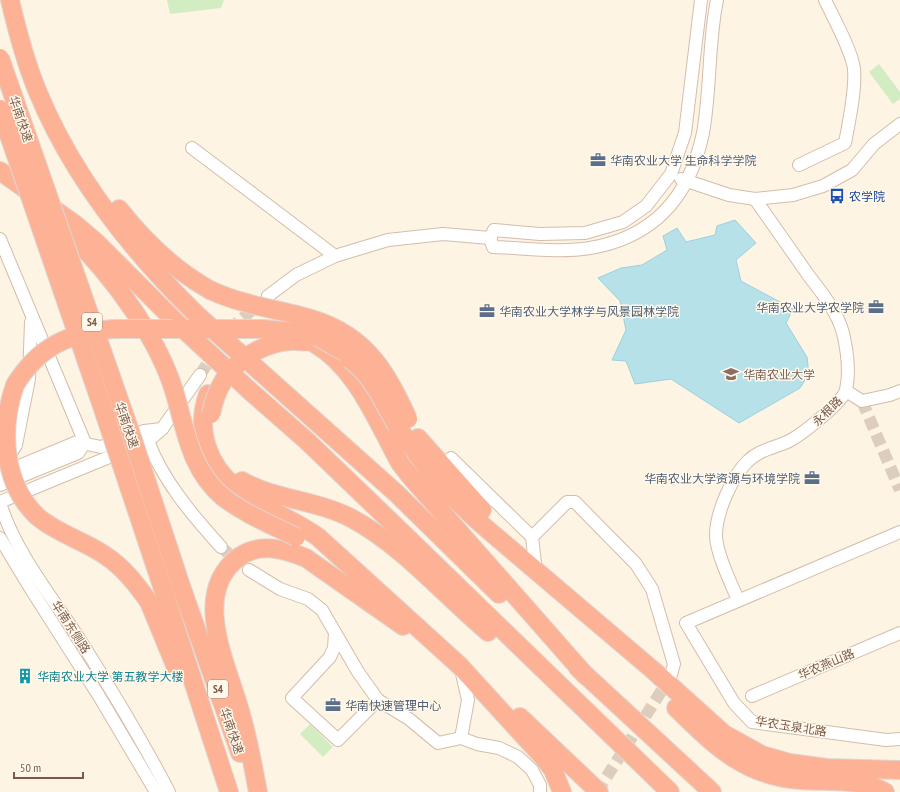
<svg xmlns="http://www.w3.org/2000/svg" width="900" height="792" font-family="'PT Sans Narrow','Noto Sans SC',sans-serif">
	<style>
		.green { fill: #d2edc1 }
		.water { fill: #b6e1e9; stroke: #9bd1dc }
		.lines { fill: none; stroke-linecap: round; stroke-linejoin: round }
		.minor-tunnel { stroke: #ddcdbc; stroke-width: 12; stroke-dasharray: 12 6; stroke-linecap: butt }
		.minor-casing { stroke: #d3bdab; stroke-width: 14 }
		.highway-casing { stroke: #dfd7d3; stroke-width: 20 }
		.minor { stroke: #fff; stroke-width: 12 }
		.highway { stroke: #fdb295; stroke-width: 18 }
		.highway-bridge-casing { stroke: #dfd7d3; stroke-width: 20; stroke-linecap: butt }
		.highway-bridge { stroke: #fdb295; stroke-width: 18 }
		.labels { text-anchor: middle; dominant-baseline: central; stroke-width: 3; stroke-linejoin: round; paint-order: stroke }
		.shield { fill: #fff8eb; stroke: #a18978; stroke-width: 1 }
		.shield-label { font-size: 11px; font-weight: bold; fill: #795947 }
		.street-label { font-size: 12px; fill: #795947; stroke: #fff8eb }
		.service-label { font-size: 12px; fill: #4e5e75; stroke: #fff8eb; text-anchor: start }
		.transit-label { font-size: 12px; fill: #164399; stroke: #fff8eb; text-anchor: start }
		.education-label { font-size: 12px; fill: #785e54; stroke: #fff8eb; text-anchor: start }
		.culture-label { font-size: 12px; fill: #0d838f; stroke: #fff8eb; text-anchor: start }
	</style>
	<rect width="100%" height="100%" fill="#fef4e3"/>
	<g class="green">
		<polygon points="167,0 224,0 221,8 170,14"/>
		<polygon points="879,64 900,92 900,99 893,104 869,72"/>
		<polygon points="310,724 333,747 323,757 300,734"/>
	</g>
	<polygon class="water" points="735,220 756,243 736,260 741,281 793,309 786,323 807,357 809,374 800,388 739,423 671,379 635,384 626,361 612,360 626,330 620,301 598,278 621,268 642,265 667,250 663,236 677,228 686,242 715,235 717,226"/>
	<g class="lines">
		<g class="minor-tunnel">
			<polyline points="200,375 228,331 261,302"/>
			<polyline points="862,401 900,490"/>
			<polyline points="221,547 242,565"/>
			<polyline points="597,792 671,676"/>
		</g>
		<defs>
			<g id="minor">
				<polyline points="192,148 335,256"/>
				<path d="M 799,165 L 845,143 C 849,122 856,89 854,69 C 852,51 833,17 825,0"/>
				<polyline points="681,179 729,195 755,199 793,195 823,186 852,170 874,144 900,124"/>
				<path d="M 490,238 L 493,247 C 525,248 559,253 590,248 C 655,237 690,196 703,133 C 711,89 708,43 717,0"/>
				<polyline points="490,238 494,230 540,234 585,233 623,222 646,206 671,174 685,133 701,0"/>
				<polyline points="0,239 85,443"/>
				<polyline points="268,296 296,275 335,256 388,240 443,234 490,238"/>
				<polyline points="846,391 862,401 890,395 900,391"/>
				<path d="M 148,441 C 163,481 193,516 221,547"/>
				<polyline points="5,456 10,454 16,445 29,379 31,322"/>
				<polyline points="451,458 532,537 536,572"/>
				<polyline points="0,474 77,442 101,447 144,431 162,429"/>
				<polyline points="0,485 78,453 85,443"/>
				<polyline points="0,502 148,441 162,429 200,375"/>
				<path d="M 0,503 C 15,552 52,597 80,640 C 111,689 142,740 169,792"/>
				<polyline points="900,532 686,623 734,703 752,722 886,740 900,739"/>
				<polyline points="532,537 567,502 575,502 636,564 652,589 674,664 671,675"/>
				<polyline points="0,538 29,586 99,696 156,792"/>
				<polyline points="249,570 280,589 308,599 322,610 358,672 378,700 409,719 438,743 461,738 477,744 499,748 518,757 532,770 540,785 540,792"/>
				<path d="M 738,600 C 731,583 716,553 716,535 C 716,513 732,476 748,461 C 760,449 776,448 791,440 C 802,434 843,402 846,390 C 850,372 847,350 843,333 C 837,311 822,293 809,276 C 791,250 773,225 755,199"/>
				<polyline points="335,633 334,648 330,657 292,698 338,740 378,700"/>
				<polyline points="461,669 468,700 461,738"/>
				<polyline points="752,696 900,633"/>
			</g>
			<g id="highway">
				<path d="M 10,0 C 17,30 25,61 37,90 C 71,174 133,252 197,315"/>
				<polyline points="0,171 76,225 96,242 179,325"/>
				<path d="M 119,209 C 145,242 174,270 210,290"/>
				<path d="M 67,231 C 99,262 126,296 149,335"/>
				<path d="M 314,343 C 357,368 376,420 400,463 L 410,476 L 586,676"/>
				<polyline points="264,375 396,493 499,594"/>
				<polyline points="249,390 307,441 385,516 670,792"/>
				<path d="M 208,394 C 202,411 201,429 207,447 C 223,497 279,509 318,537 L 460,666 L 543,757 L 553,770 L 562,792"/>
				<polyline points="397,426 429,471 447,492 480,523 654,671 724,734 762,755 790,763 827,768 900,770"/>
				<polyline points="418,438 482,510"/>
				<path d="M 242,481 C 276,500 316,500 351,518 C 402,545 444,595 488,632"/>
				<polyline points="181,586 240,753"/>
				<polyline points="164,592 229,792"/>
				<polyline points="149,602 177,670"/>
				<polyline points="578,668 712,792"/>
				<path d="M 676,708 C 714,745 744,776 800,780 C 828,782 859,778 885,792"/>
				<polyline points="520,717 599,792"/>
				<path d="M 258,792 C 253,767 249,742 242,718 C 230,669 188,595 239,557 C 260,542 284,549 306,558 L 403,626"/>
			</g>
		</defs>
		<use href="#minor" class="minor-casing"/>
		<use href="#highway" class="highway-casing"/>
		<use href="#minor" class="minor"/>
		<use href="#highway" class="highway"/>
		<defs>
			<g id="highway-bridge">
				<polyline points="0,58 129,428 181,586"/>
				<polyline points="0,109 103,409 164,592"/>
				<path d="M 210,290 C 240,304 270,308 301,316 C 362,331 384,366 408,419"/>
				<polyline points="197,315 264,375"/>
				<polyline points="179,325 249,390"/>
				<path d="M 149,335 C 160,354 169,373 175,394 C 186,432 191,470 223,497 C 245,514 272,525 296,537"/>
				<path d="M 349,359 C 372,374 383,402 397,426"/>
				<path d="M 211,414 C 213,404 216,394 221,385 C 236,357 273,336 305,342"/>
				<path d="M 149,602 C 137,585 124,568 106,556 C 85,541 58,534 38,517 C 2,484 0,428 15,385 C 39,346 69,333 113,329 L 263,329 L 304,333 L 318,337 L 332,345 L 345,352 L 359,366"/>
			</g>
		</defs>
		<use href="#highway-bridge" class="highway-bridge-casing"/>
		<use href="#highway-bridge" class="highway-bridge"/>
	</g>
	<defs>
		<symbol id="office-bare" viewBox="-9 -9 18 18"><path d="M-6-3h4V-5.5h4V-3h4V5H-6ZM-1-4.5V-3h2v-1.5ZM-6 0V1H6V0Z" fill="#5c6f8a" stroke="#fff8eb" stroke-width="2.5" paint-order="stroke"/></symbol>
		<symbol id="bus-bare" viewBox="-9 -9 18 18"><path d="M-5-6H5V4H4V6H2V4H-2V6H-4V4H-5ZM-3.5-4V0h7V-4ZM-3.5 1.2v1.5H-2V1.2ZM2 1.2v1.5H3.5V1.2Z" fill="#1a4fb4" stroke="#fff8eb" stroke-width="2.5" paint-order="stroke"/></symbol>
		<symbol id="university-bare" viewBox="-9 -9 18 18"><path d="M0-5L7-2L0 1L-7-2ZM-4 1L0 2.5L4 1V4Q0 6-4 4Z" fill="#8d6e63" stroke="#fff8eb" stroke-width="2.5" paint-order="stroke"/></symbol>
		<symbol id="building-bare" viewBox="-9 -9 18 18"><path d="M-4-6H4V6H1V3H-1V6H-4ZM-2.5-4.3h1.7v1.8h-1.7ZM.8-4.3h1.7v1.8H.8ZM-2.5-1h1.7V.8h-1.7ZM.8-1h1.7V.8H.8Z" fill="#0f9aa8" stroke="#fff8eb" stroke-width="2.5" paint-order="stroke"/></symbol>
	</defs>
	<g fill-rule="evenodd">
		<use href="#office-bare" x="587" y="149" width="22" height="22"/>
		<use href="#bus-bare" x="826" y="185" width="22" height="22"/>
		<use href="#office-bare" x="865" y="296" width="22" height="22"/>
		<use href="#office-bare" x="476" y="300" width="22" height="22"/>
		<use href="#university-bare" x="720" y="363" width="22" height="22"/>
		<use href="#office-bare" x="801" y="467" width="22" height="22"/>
		<use href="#building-bare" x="14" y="665" width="22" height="22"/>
		<use href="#office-bare" x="322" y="694" width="22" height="22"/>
	</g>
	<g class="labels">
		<g class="shield">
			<rect x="82" y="313" width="20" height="18" rx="3"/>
			<rect x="208" y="680" width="20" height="18" rx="3"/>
		</g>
		<g class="shield-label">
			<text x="92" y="322">S4</text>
			<text x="218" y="689">S4</text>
		</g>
		<g class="street-label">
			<text transform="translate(21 119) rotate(71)">华南快速</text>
			<text transform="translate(827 411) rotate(-45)">永根路</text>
			<text transform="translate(127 425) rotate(71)">华南快速</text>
			<text transform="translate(71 627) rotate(57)">华南东侧路</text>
			<text transform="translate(826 664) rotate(-23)">华农燕山路</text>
			<text transform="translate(791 726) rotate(9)">华农玉泉北路</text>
			<text transform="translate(232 731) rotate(71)">华南快速</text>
		</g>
		<g class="service-label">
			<text x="610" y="160">华南农业大学 生命科学学院</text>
			<text x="864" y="307" text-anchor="end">华南农业大学农学院</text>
			<text x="499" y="311">华南农业大学林学与风景园林学院</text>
			<text x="800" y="478" text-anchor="end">华南农业大学资源与环境学院</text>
			<text x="345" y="705">华南快速管理中心</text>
		</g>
		<g class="transit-label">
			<text x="849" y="196">农学院</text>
		</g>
		<g class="education-label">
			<text x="743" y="374">华南农业大学</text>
		</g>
		<g class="culture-label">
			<text x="37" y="676">华南农业大学 第五教学大楼</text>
		</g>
	</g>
	<path d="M14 772v6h69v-6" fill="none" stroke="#795947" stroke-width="2"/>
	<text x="20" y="772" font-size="12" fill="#795947" stroke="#fff8eb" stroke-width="3" paint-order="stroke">50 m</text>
</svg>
